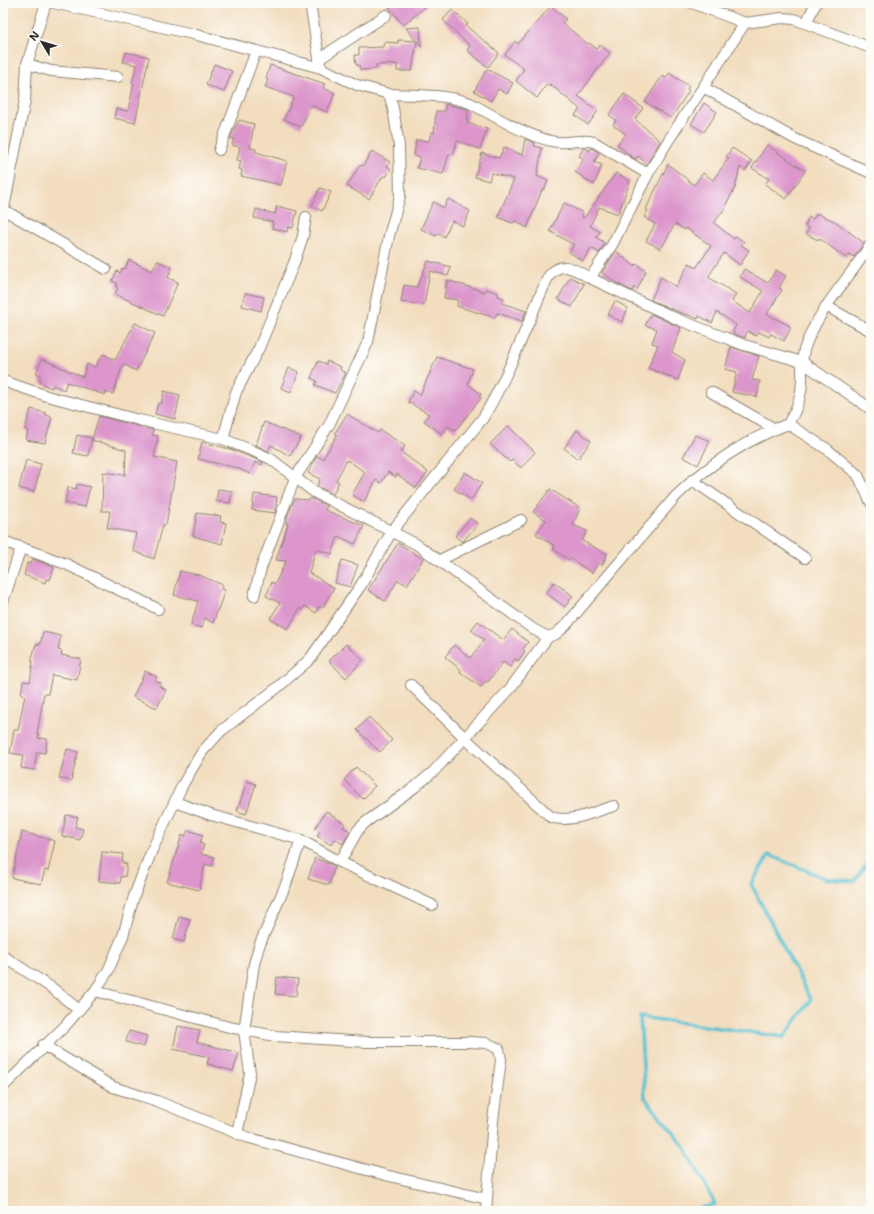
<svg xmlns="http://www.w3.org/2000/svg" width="874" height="1214" font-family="'Shantell Sans',sans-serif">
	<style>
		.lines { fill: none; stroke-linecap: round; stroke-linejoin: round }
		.stream { stroke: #56c1d1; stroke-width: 3.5 }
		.building { fill: #dc96cc }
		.street-casing { stroke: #8e8474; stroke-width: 12 }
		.street { stroke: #fff; stroke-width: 10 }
	</style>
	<rect width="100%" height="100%" fill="#fdfcf7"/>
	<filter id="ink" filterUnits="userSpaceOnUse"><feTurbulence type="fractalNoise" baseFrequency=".025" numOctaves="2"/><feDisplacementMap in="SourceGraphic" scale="8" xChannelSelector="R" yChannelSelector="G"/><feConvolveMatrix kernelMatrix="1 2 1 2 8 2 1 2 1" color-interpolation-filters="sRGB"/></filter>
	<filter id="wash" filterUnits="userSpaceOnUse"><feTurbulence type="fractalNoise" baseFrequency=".012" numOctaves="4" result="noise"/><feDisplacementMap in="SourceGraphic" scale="16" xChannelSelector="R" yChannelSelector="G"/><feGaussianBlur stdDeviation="0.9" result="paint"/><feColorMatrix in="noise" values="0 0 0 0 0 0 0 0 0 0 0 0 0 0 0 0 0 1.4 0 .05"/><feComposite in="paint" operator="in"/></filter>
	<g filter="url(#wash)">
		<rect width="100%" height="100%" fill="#f2ddbe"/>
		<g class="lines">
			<g class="stream">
				<polyline points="871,706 867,713 871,729"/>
				<polyline points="691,1211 715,1204 684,1146 645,1098 640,1017 784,1037 811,1000 751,884 769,855 827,879 855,881 871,857"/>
			</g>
		</g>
		<g id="blocks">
			<g class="building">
				<polygon points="386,3 430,3 403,25"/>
				<polygon points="551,6 566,19 562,23 588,44 589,43 597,49 600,45 610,53 578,96 598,111 588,125 575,115 580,109 550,84 549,86 547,84 537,98 516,81 524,69 505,55 515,41 518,44"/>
				<polygon points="452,10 468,24 466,26 499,53 488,67 467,50 470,46 443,20"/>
				<polygon points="420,27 421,47 417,41 412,71 397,71 397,64 376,65 376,69 360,70 359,65 356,65 355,55 359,55 359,48 383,47 384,42 398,43 398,40 416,41 406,28"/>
				<polygon points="126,52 149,57 135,123 114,118 116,109 128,111 134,84 132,83 137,65 123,62"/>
				<polygon points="214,64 232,71 224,92 206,85"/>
				<polygon points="270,65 325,84 323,88 335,93 327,112 311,105 301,127 284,119 294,97 265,87 268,80 266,79"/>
				<polygon points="487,69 513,83 507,94 498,89 491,101 474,91"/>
				<polygon points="669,73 689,86 687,89 689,91 671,118 645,102 662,76 666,78"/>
				<polygon points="624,94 643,108 635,119 660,141 647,164 638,156 636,159 632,157 617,145 626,134 613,125 616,120 609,115"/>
				<polygon points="704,103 717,112 704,132 691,124"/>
				<polygon points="445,104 468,109 467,123 487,129 480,149 457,141 453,155 449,154 443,174 417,168 420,157 414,156 416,140 429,141 431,132 434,133 436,111 445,111"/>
				<polygon points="239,120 254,124 250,148 256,149 256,152 287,161 281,185 241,176 242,170 239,169 241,161 237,160 240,147 232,145 234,139 230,138"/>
				<polygon points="525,139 535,143 534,146 542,148 537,176 548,181 544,190 542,190 527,228 516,221 512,223 498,217 514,179 491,173 489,181 475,177 482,153 499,158 504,147 522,155"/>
				<polygon points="767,145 805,171 786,199 765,184 769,179 752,168"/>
				<polygon points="584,147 590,151 592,148 599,153 594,162 602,165 594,185 575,172 584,159 579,156"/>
				<polygon points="732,148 752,161 745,171 740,167 735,188 725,206 726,207 714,223 734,239 736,236 744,242 741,245 749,250 740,265 724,253 708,277 736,294 732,301 750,313 763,291 740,277 744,269 768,283 776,270 786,276 779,288 782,290 767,314 790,326 790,330 784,341 771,334 769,337 759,332 756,336 747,331 745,338 734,334 733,332 736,325 717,312 712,323 699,316 698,319 686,314 686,315 651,300 661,277 676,287 689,263 696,268 711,246 686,228 685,230 675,224 661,249 646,241 655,224 644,217 648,210 646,209 668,164 694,185 703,173 713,180 729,158 726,157"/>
				<polygon points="372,151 390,162 387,166 391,169 386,177 383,176 369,199 347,186 360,165 363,166"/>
				<polygon points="616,173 630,181 618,214 599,207 590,226 600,232 596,237 605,243 599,253 591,248 583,261 569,252 574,245 550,231 564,203 583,213 582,217 584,218"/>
				<polygon points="320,188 331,192 322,211 312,206"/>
				<polygon points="448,199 470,211 463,226 452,221 444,237 438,233 436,236 421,229 433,202 444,208"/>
				<polygon points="277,206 297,211 293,228 288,227 287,232 272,228 273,222 254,218 256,209 275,214"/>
				<polygon points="817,213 836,222 864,243 854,257 849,254 846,258 819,238 818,240 806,234 809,228 805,226 809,217 813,219"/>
				<polygon points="616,251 634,266 636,264 646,271 637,290 634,287 632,291 622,286 602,273"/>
				<polygon points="129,260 152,271 157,261 172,267 168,278 178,282 163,316 115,294 118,288 116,287 117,283 112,281 117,271 120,273 123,268 125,269"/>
				<polygon points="428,261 451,267 448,276 430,271 424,305 401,302 404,285 417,287"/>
				<polygon points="570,277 584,284 572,307 558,299"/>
				<polygon points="447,280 485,292 486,289 498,293 498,296 504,298 502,303 526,311 522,321 497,313 495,318 457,306 458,300 444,298"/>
				<polygon points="245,293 264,297 261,311 242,306"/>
				<polygon points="615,301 628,308 622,322 608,315"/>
				<polygon points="651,314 681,328 672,352 685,360 678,380 648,368 658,345 652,343 657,329 645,325"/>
				<polygon points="135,323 155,333 136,371 123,364 113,394 106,392 105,395 67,382 64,390 53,385 52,388 40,383 40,375 36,373 42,359 83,377 87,364 95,367 103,354 115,360"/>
				<polygon points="731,347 759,356 752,380 760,381 757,397 732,392 737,372 725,369"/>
				<polygon points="437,357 473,369 468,384 481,394 479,397 481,398 455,431 448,426 442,434 424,421 429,414 408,402 414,391 420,395"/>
				<polygon points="318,361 326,364 327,361 341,367 340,370 346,373 335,393 315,385 317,381 311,378"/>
				<polygon points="289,368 299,372 291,392 281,388"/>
				<polygon points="164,391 180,395 175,419 155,414 158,403 161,404"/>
				<polygon points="31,409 46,413 46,415 52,417 45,443 26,440 28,430 25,430"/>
				<polygon points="347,414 378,433 380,430 405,446 401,452 428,472 416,488 397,474 396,477 388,472 381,483 376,480 364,502 352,495 365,472 347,460 336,480 339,482 333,494 317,486 320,479 308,473 317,456 323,459 337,435 335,433"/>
				<polygon points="99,416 153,430 152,435 158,436 154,457 177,462 166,525 163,525 154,559 133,551 136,533 107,528 110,511 102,511 103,472 125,475 126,450 92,440"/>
				<polygon points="264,422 301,437 290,456 271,445 268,451 256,445"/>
				<polygon points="508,426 535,452 521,468 512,460 510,462 490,444"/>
				<polygon points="577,430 591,441 578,459 564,448"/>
				<polygon points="77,435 92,438 88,456 73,453"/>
				<polygon points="695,435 710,441 698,465 683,457"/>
				<polygon points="202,442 230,449 263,462 262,465 255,462 250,474 237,468 198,459"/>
				<polygon points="26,460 41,464 34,492 19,488"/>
				<polygon points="465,472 482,483 471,500 454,489"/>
				<polygon points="77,484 90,487 85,507 65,503 68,487 76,489"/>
				<polygon points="218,489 232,491 230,503 216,501"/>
				<polygon points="550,489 580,508 573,525 587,531 582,541 607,554 602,565 598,563 592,573 570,558 569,560 553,549 555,546 536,534 546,520 533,512"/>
				<polygon points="254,494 277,497 275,513 252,510"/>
				<polygon points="311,498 327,506 325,510 364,526 355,544 338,536 332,554 316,549 309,573 334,588 322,608 319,606 316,613 305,606 303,610 300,608 288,629 270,619 280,603 266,596 272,582 275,584 286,561 276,560 288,524 286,524 288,514 295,499 309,500"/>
				<polygon points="197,513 221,516 220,522 226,523 222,544 193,536"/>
				<polygon points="470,518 478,524 462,542 455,536"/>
				<polygon points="398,543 423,559 407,585 398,580 385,601 368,590"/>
				<polygon points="33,559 54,567 50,580 46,579 45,583 24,575 27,563 31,564"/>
				<polygon points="342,560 358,565 350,587 335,583"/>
				<polygon points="180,571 199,575 223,585 221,589 225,590 213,623 205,618 202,628 191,625 198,601 174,595"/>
				<polygon points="554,582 573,596 565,607 546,593"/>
				<polygon points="478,621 503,640 512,629 528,642 523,649 525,651 518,661 515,659 510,667 503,662 488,682 486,681 481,687 460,672 461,670 445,657 454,645 470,658 484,640 471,630"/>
				<polygon points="43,632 61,636 58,650 62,651 61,655 81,659 77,680 52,675 48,694 44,694 37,734 39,734 38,738 47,739 45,753 37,752 34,770 21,768 23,755 10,753 14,730 18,730 25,695 21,695 23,681 30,682 33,661 31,661 36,644 40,645"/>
				<polygon points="346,644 363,660 346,678 329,661"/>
				<polygon points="145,671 157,677 155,681 161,683 159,686 166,690 157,708 133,697"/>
				<polygon points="369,717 392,740 380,752 357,730"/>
				<polygon points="67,749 78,752 71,781 59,778"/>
				<polygon points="356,767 375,786 363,799 344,780"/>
				<polygon points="247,781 256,784 246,814 237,811"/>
				<polygon points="326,811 345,824 343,827 350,831 343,844 335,839 331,845 317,836 320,831 315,828"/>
				<polygon points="66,815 78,817 75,827 83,829 80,840 62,836"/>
				<polygon points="188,830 203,835 200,843 204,845 201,854 214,857 212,866 205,864 199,890 167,882 182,835 185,836"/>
				<polygon points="22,832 55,841 48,871 45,870 41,884 12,878"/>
				<polygon points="102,852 123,854 122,863 127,864 125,877 121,876 120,883 99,881"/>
				<polygon points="315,858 335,866 329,885 308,879"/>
				<polygon points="179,916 190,919 184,942 173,939"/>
				<polygon points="277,977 298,979 296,996 275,994"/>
				<polygon points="178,1026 200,1030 197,1042 239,1053 233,1071 207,1064 209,1057 173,1049"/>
				<polygon points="129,1031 147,1036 144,1047 126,1042"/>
			</g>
		</g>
	</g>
	<g filter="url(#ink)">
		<use href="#blocks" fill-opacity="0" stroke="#8e8474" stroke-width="1"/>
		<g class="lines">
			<defs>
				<g id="street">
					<polyline points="53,3 193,34 321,68 357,85 389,94 393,108 399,146 400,196 389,236 368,342 329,425 295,478 261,568 254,596"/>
					<polyline points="310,3 320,64"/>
					<polyline points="692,3 745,23 782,18 794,19 871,48"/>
					<polyline points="806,23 816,3"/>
					<polyline points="319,59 386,15"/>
					<polyline points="27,64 51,71 118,77"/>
					<polyline points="703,87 795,139 871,173"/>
					<path d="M 389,94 C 416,95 443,94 470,103 C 496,117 523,134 551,141 C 566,145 579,138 594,142 L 648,174"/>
					<polyline points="219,150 256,51"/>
					<polyline points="4,210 106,269"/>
					<polyline points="3,213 25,100 27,64 46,3"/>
					<polyline points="590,278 677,319 744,345 802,362 871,409"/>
					<polyline points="826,306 871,331"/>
					<path d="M 3,381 L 47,396 L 139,420 L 223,439 L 251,450 L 271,459 L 314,492 L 416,544 L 533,629 L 548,637 L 556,634 L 566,625 L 676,496 C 707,466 747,439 788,424 C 798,408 803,393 802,375 C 802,366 802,359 804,350 C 817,310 849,279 871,244"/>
					<polyline points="711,392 775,429"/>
					<polyline points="788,424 827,449 858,475 871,503"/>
					<polyline points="223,439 236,392 259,348 294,263 303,236 306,217"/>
					<polyline points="692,480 805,558"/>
					<polyline points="3,541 66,564 158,609"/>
					<polyline points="440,560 521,520"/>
					<polyline points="3,602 21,547"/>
					<path d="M 411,685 L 465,738 L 551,817 C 571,824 595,811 614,806"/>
					<polyline points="175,802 211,815 301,840 340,862 432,905"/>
					<polyline points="340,862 358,830 366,822 415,787 434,771 509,690 548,637"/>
					<polyline points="3,956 52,988 79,1010"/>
					<polyline points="95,991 229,1027 275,1036 367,1042 470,1042 487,1043 499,1049 501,1060 493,1120 486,1211"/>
					<polyline points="43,1045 113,1087 157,1101 246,1137 385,1175 487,1199"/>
					<path d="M 3,1087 L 66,1025 L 95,991 L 108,971 L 123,936 L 134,896 L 152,850 L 183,784 L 202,752 L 221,731 L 277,688 L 310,659 L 361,585 L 392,531 L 483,418 C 510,373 527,324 548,277 C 561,259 574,269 590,278 L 612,245 L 648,174 L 668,141 L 745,23"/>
					<polyline points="237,1134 250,1073 244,1031 254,964 259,946 286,884 301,840"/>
				</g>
			</defs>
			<use href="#street" class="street-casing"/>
			<use href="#street" class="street"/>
		</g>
	</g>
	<rect width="874" height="1214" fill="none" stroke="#fdfcf7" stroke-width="16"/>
	<g transform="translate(42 42) rotate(308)" stroke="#fdfcf7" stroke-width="3" paint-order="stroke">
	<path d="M0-3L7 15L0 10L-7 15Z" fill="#2b2b2b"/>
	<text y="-6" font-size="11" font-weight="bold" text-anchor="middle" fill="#2b2b2b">N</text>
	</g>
</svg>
